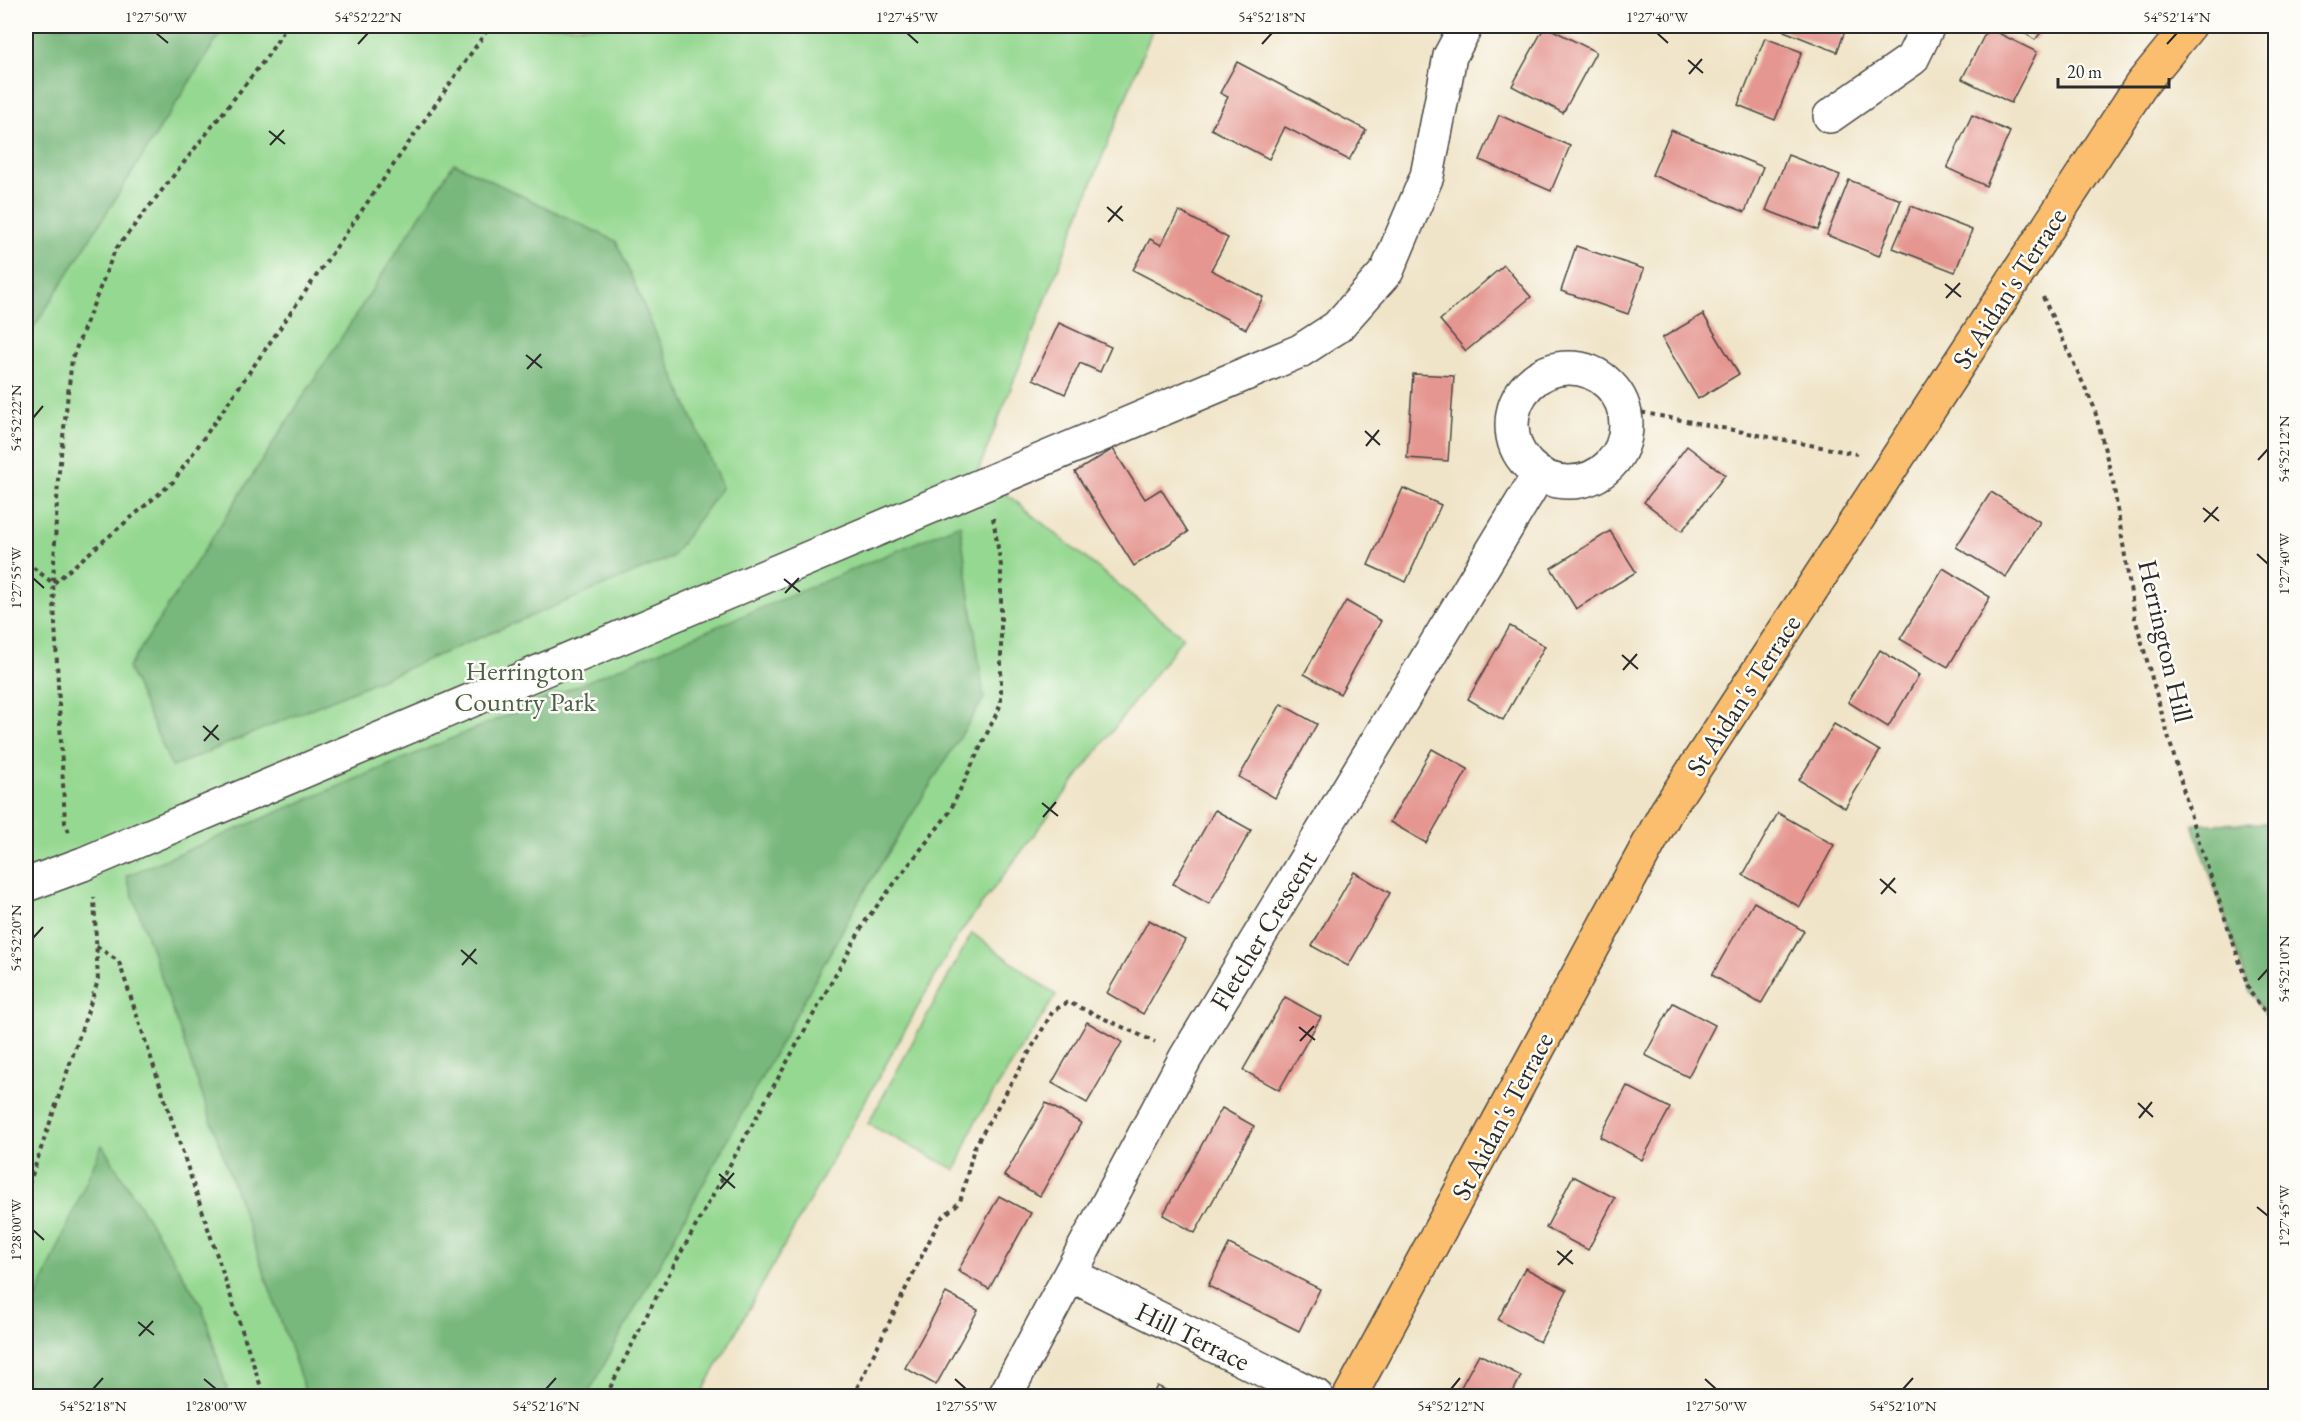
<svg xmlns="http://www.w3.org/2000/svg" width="2301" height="1422" font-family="'EB Garamond',serif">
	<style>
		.green { fill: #95d891; stroke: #60825e; stroke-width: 1.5 }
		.forest { fill: #78b87b; stroke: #527253; stroke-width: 1.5 }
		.building { fill: #e59691 }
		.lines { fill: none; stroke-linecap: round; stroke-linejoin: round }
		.minor-casing { stroke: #494743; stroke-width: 36 }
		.major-casing { stroke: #494743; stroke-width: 36 }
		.path { stroke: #494743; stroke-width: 4; stroke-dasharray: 4.5 4.5; stroke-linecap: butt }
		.minor { stroke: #fff; stroke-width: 33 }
		.major { stroke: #fabe6e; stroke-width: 33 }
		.ticks { fill: none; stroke: #2b2b2b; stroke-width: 2 }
		.labels { text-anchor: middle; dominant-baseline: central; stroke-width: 5; stroke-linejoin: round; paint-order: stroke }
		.street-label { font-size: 27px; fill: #2b2b2b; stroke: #fdfcf7 }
		.park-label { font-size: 27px; fill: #4b5f4a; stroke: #fdfcf7 }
		.neatline { fill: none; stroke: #2b2b2b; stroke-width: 2 }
		.ticks-label { font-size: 15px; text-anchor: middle; fill: #2b2b2b }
	</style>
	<rect width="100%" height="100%" fill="#fdfcf7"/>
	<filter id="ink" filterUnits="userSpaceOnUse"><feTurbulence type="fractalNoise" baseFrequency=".0167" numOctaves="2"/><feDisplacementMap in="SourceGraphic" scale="12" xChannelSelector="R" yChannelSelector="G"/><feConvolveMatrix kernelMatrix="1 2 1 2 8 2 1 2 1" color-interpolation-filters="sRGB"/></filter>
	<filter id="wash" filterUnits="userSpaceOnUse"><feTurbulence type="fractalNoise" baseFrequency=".008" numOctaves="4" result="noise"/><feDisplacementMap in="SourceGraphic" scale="24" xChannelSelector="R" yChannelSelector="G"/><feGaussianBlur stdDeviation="1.35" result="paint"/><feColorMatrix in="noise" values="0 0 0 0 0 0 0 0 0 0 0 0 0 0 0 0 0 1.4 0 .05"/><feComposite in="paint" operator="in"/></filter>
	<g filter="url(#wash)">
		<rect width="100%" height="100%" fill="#f0e4c8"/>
		<g class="green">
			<polygon points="26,26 1154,26 978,471 1183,637 957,937 700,1396 26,1396"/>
			<polygon points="972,933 1056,995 975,1122 956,1170 868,1124"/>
		</g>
		<g class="forest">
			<polygon points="26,26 225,26 26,340"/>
			<polygon points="454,163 616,241 722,487 672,557 172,767 128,668"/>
			<polygon points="960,524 984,698 859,900 587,1396 307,1396 126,876"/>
			<polygon points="2275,823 2276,823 2275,1026 2250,992 2193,824"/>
			<polygon points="102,1145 202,1306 229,1396 26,1396 26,1322"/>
		</g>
		<g id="blocks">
			<g class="building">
				<polygon points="1545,26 1596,52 1563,113 1512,86"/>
				<polygon points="1786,26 1847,26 1837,52 1784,31"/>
				<polygon points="2015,26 2046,26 2035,40"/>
				<polygon points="1988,28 2037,52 2011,103 1962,79"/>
				<polygon points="1765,38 1802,52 1775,120 1738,105"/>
				<polygon points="1237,62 1366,130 1349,160 1285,127 1269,159 1211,129 1228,97 1220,93"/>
				<polygon points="1499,115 1570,146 1551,191 1480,160"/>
				<polygon points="1972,115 2010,132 1986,186 1947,168"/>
				<polygon points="1671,130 1763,167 1745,212 1652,175"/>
				<polygon points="1788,155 1840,175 1818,230 1766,210"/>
				<polygon points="1849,180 1901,200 1879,256 1827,235"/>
				<polygon points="1911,206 1972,230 1955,272 1893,248"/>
				<polygon points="1179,211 1228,238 1211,270 1263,297 1246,329 1133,270 1150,239 1161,245"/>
				<polygon points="1576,246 1644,269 1628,314 1561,291"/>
				<polygon points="1504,265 1531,297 1466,351 1440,320"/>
				<polygon points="1703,314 1739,374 1698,399 1662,338"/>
				<polygon points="1059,323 1111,347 1100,372 1080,363 1065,394 1033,379"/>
				<polygon points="1413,374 1454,376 1448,461 1407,458"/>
				<polygon points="1687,446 1725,475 1682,531 1644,502"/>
				<polygon points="1113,449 1145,499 1161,489 1188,532 1134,566 1075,472"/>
				<polygon points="1403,488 1441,505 1406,582 1368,565"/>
				<polygon points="1991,492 2040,522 2006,577 1956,547"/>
				<polygon points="1610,531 1636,572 1576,609 1551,568"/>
				<polygon points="1943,568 1990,597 1948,667 1900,639"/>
				<polygon points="1346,601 1381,621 1340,694 1304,674"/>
				<polygon points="1510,626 1545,646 1503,720 1468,699"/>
				<polygon points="1880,650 1919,675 1888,727 1848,702"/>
				<polygon points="1281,704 1317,724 1275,798 1239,777"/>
				<polygon points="1834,724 1880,751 1845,808 1799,780"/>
				<polygon points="1432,749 1468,769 1426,843 1390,822"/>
				<polygon points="1215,810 1251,830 1209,904 1173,884"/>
				<polygon points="1778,813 1834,845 1800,907 1743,875"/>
				<polygon points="1354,872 1390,893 1348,966 1312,946"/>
				<polygon points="1754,902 1804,931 1761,1004 1712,975"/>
				<polygon points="1149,920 1185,940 1143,1014 1107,993"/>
				<polygon points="1285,997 1321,1017 1279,1090 1243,1070"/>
				<polygon points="1673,1003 1715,1025 1688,1077 1645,1055"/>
				<polygon points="1087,1022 1122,1042 1087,1103 1052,1083"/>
				<polygon points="1627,1086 1670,1108 1642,1160 1600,1137"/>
				<polygon points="1046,1103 1081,1123 1040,1196 1004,1176"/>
				<polygon points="1222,1108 1254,1126 1195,1233 1163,1215"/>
				<polygon points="1573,1176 1615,1198 1588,1250 1546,1228"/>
				<polygon points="999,1196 1031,1213 989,1289 958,1271"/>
				<polygon points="1229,1244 1320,1289 1299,1331 1208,1286"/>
				<polygon points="1525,1268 1567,1290 1540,1342 1498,1320"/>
				<polygon points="946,1293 978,1310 936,1385 905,1368"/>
				<polygon points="1479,1354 1521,1376 1511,1396 1456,1396"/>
				<polygon points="1157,1386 1178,1396 1152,1396"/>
			</g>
		</g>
	</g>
	<g filter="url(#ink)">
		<use href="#blocks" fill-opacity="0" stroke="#494743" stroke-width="1.5"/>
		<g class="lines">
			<defs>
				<g id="minor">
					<polyline points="1830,116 1912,59 1928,26"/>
					<circle cx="1569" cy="425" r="57"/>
					<polyline points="26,885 83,864 1300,351 1337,327 1387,271 1427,176 1450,56 1466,26"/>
					<polyline points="1071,1275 1316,1396"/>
					<polyline points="1005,1396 1186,1057 1539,474"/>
				</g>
				<polyline id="major" points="1350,1396 1666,812 2141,85 2189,26"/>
			</defs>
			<use href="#minor" class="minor-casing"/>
			<use href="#major" class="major-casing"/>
			<g class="path">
				<polyline points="2043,297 2094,407 2113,482 2135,618 2193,824 2250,992 2276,1026"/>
				<polyline points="1624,409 1857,454"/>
				<polyline points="26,562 53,583"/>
				<polyline points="54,583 173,482 490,26"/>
				<polyline points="69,832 65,823 53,583 58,480 72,359 115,250 266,58 287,26"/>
				<polyline points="97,946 119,962 264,1396"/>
				<polyline points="26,1193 98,981 94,897"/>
				<polyline points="606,1396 653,1303 866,920 949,813 1001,704 1001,566 993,518"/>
				<polyline points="853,1396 940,1219 960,1202 974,1148 1053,1011 1068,1002 1155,1042"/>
			</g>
			<use href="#minor" class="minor"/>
			<use href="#major" class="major"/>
		</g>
	</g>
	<path class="ticks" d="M 156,33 L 168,43M 907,33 L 918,43M 1657,33 L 1668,43M 358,44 L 368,33M 1262,44 L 1272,33M 2167,44 L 2177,33M 1688,60 L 1703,73M 1689,74 L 1702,59M 269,131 L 285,144M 270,145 L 284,130M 1107,207 L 1123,221M 1108,222 L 1122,206M 1945,284 L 1961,297M 1946,298 L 1960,283M 526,355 L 542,368M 527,369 L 541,354M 33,418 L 43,406M 1365,431 L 1380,445M 1366,446 L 1379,430M 2258,460 L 2268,449M 2203,508 L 2219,521M 2204,522 L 2218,507M 2257,554 L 2268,564M 33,578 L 44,588M 784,579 L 800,592M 785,593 L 799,578M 1622,655 L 1638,669M 1623,670 L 1637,654M 203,726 L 219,740M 204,741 L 218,725M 1042,803 L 1058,816M 1043,817 L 1056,802M 1880,879 L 1896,893M 1881,894 L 1895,878M 33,938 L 43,927M 461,950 L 477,964M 462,965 L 476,949M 2258,980 L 2268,969M 1299,1027 L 1315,1040M 1300,1041 L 1314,1026M 2138,1103 L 2153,1117M 2139,1118 L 2152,1102M 719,1174 L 735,1188M 720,1189 L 734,1173M 2257,1207 L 2268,1216M 33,1230 L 44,1240M 1557,1251 L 1573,1264M 1558,1265 L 1572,1250M 138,1322 L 154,1335M 139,1336 L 153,1321M 204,1379 L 216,1389M 955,1379 L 966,1389M 1705,1379 L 1716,1389M 93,1389 L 103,1378M 546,1389 L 556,1378M 1451,1389 L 1460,1378M 1903,1389 L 1913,1378"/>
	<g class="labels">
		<g class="street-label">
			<text transform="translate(2009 288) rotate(-57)">St Aidan's Terrace</text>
			<text transform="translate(2166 641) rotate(77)">Herrington Hill</text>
			<text transform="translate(1743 695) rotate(-57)">St Aidan's Terrace</text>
			<text transform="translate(1263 930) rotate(-59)">Fletcher Crescent</text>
			<text transform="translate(1502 1116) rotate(-62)">St Aidan's Terrace</text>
			<text transform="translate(1193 1336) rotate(26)">Hill Terrace</text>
		</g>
		<g class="park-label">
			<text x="525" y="670">Herrington<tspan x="525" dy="31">Country Park</tspan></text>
		</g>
	</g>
	<rect width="2301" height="1422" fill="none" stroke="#fdfcf7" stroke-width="66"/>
	<path d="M2058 78v9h111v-9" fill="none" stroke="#2b2b2b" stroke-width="3"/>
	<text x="2067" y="78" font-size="18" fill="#2b2b2b" stroke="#fdfcf7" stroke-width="4.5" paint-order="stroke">20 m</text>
	<rect x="33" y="33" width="2235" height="1356" class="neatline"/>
	<g class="ticks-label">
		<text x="156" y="22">1°27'50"W</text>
		<text x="368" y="22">54°52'22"N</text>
		<text x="907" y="22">1°27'45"W</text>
		<text x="1272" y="22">54°52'18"N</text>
		<text x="1657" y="22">1°27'40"W</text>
		<text x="2177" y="22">54°52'14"N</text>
		<text transform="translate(16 418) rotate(-90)" y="5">54°52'22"N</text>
		<text transform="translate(2284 449) rotate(-90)" y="5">54°52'12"N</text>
		<text transform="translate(2284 564) rotate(-90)" y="5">1°27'40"W</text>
		<text transform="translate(16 578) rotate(-90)" y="5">1°27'55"W</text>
		<text transform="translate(16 938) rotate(-90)" y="5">54°52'20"N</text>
		<text transform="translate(2284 969) rotate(-90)" y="5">54°52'10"N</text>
		<text transform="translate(2284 1216) rotate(-90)" y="5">1°27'45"W</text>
		<text transform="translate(16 1230) rotate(-90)" y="5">1°28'00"W</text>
		<text x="93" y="1411">54°52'18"N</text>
		<text x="216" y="1411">1°28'00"W</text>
		<text x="546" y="1411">54°52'16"N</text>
		<text x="966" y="1411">1°27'55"W</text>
		<text x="1451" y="1411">54°52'12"N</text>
		<text x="1716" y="1411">1°27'50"W</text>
		<text x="1903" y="1411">54°52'10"N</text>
	</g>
</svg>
